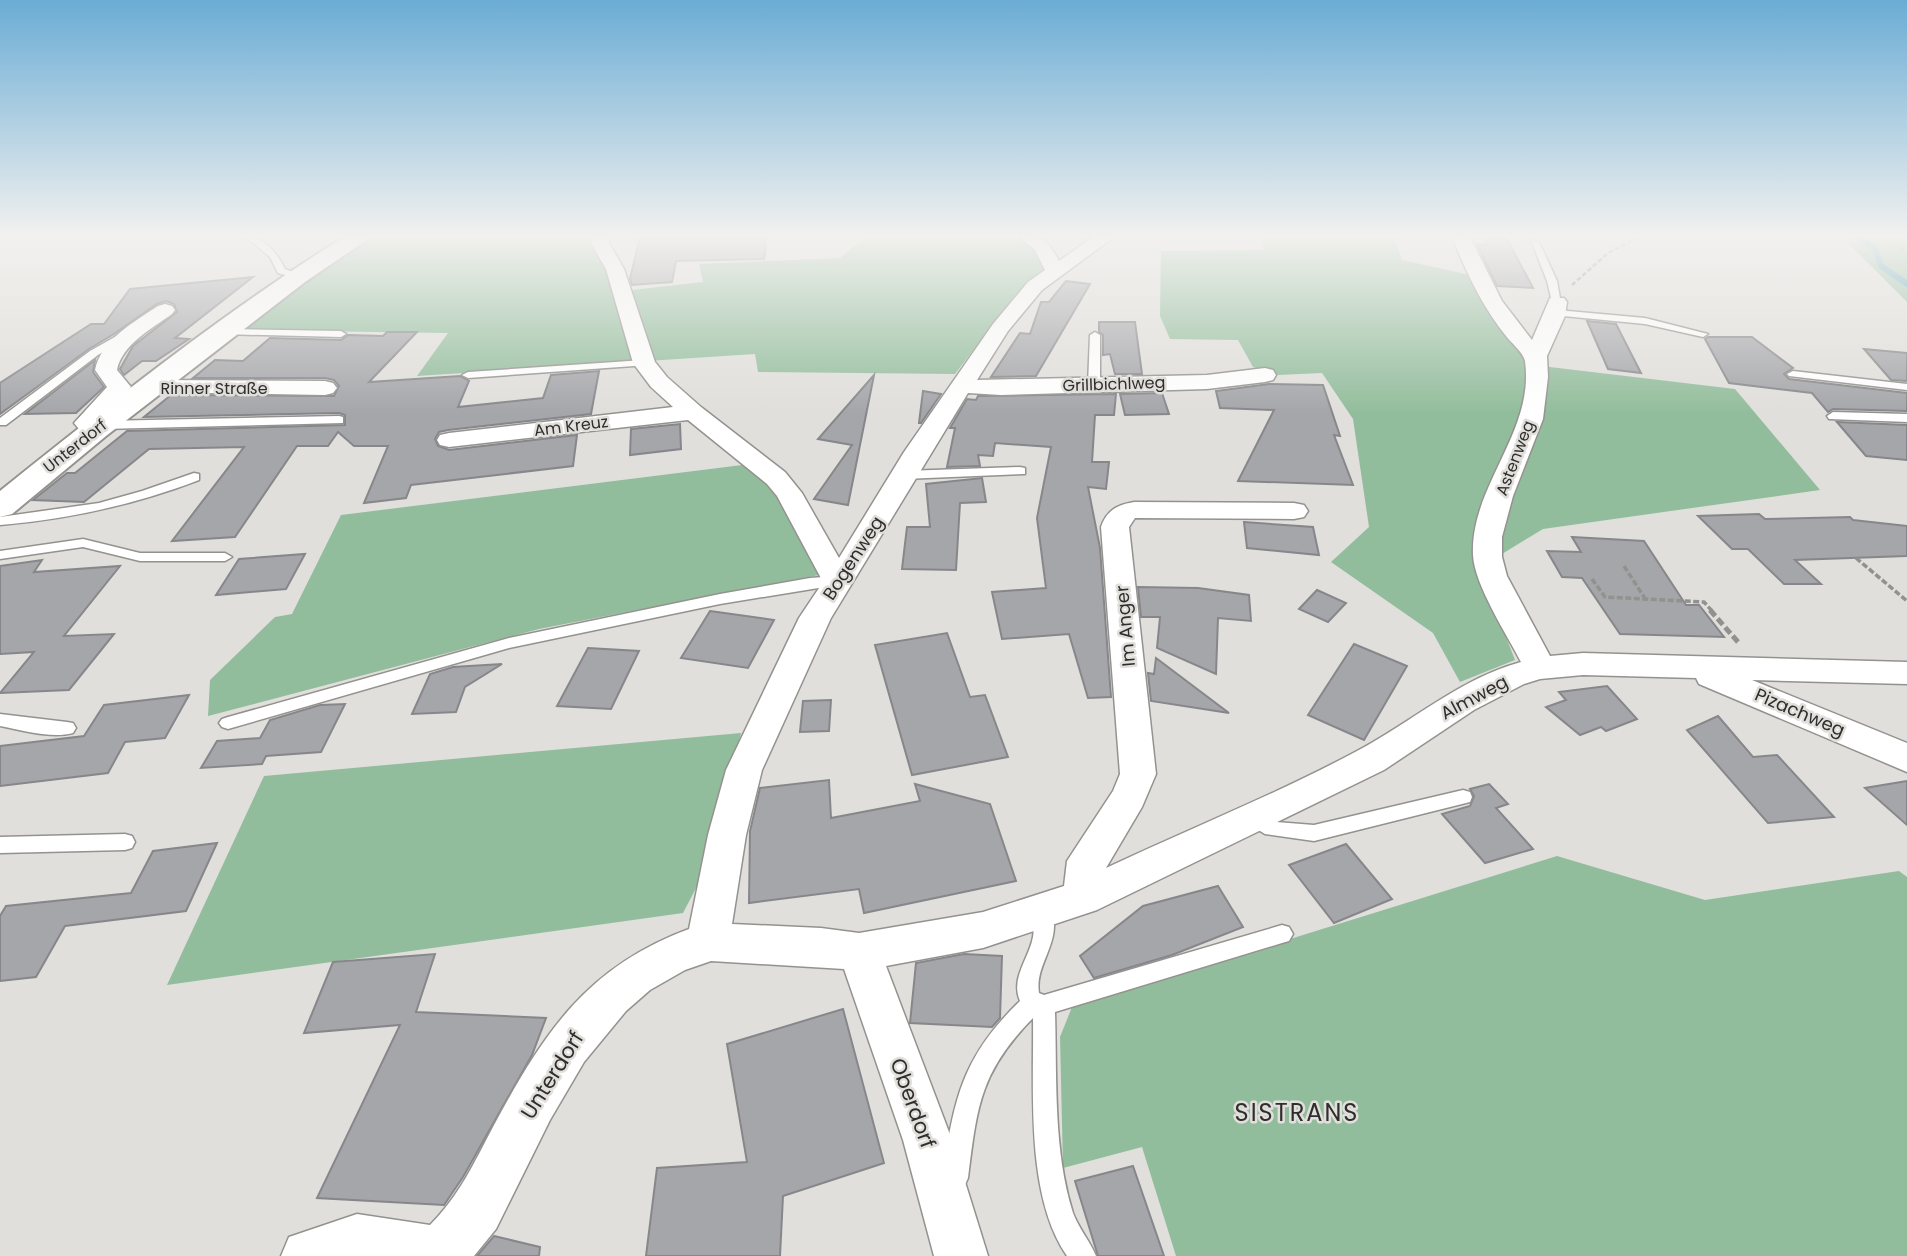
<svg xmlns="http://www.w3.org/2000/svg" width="1907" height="1256" font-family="Poppins,sans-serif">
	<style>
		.green { fill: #92bd9c }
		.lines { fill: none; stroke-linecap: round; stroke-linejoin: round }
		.stream { stroke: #509fb9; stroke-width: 6 }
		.building { fill: #a5a6aa; stroke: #87878b; stroke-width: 2 }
		.service-casing { stroke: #94928f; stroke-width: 3 }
		.minor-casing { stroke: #94928f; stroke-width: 3 }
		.secondary-casing { stroke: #94928f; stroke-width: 4 }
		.path-far2 { stroke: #92918e; stroke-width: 2.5; stroke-dasharray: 4.5 2.5; stroke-linecap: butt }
		.path-far1 { stroke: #92918e; stroke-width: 3.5; stroke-dasharray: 6 2.5; stroke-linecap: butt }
		.path { stroke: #92918e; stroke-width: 5; stroke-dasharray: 8 3.5; stroke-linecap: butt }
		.service { fill: #fff; fill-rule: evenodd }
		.minor { fill: #fff; fill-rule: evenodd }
		.secondary { fill: #fff; fill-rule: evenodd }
		.labels { text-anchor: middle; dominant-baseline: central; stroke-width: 5; stroke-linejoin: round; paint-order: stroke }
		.far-street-label { font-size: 16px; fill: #2f2e2c; stroke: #e1dfdb }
		.street-label { font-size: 18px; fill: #2f2e2c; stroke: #e1dfdb }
		.near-street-label { font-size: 21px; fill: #2f2e2c; stroke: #e1dfdb }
		.near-quarter-label { font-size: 24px; letter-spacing: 2px; fill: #2f2e2c; stroke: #e1dfdb }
	</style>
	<rect width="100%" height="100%" fill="#e1dfdb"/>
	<g class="green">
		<polygon points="374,237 597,237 614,292 703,282 699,264 840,258 865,237 1022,237 1037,247 1046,271 1016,294 955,374 758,372 755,354 417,376 448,333 242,330 327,264"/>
		<polygon points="1262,237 1394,237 1402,260 1470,275 1533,365 1735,389 1820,490 1543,529 1479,568 1515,660 1460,682 1433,633 1331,562 1369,527 1353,419 1322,373 1278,375 1253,367 1238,340 1170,339 1160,316 1161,251 1263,250"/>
		<polygon points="1842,237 1907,237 1907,302"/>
		<polygon points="750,464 782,491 819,575 539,629 208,716 210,680 275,617 292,614 341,515"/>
		<polygon points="741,733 705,871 683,913 167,985 264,776"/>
		<polygon points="1557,856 1705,900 1899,871 1907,877 1907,1256 1176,1256 1142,1147 1063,1168 1060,1037 1072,1007"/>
	</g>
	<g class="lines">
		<polyline class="stream" points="1857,237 1875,249 1881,266 1907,284"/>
	</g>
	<g class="building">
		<polygon points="640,237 766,237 765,256 764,259 676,261 672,282 632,285 630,279"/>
		<polygon points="1483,237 1506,237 1533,288 1497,286 1477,244 1486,245"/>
		<polygon points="253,277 175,338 189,339 156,361 142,361 124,375 120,369 133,346 177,312 174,304 166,301 157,304 114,334 89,349 0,414 0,383 91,324 104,324 130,289"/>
		<polygon points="1066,281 1090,284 1036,376 991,377 1020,333 1030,334 1041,302 1049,302"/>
		<polygon points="1587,321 1616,324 1641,373 1608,369"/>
		<polygon points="1099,322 1135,322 1142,374 1115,374 1110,354 1103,355 1103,335 1099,332"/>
		<polygon points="387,332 417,332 369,382 460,376 469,381 458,407 543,398 551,375 599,371 591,414 448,430 439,432 435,439 438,446 449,450 577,435 573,466 411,485 406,498 364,503 388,446 354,446 338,432 328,446 297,446 235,537 172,541 244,447 149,449 84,502 33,500 67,473 75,473 127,431 345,425 345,415 339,413 144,417 171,395 334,396 339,386 334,380 325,378 193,378 215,360 243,361 270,338 341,340 348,335 383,336"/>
		<polygon points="1708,337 1752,337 1793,368 1784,374 1789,379 1907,393 1907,411 1833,409 1828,412 1812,393 1729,383 1705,339"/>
		<polygon points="1864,349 1907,353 1907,381 1891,380"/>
		<polygon points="95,360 93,372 104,387 76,413 25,414"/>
		<polygon points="874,375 848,505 814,499 852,445 818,439"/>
		<polygon points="1269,384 1323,385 1340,436 1334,435 1353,485 1238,481 1274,410 1220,408 1216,391"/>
		<polygon points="923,391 941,394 921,423 919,423"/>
		<polygon points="1162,393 1169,414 1125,415 1120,394"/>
		<polygon points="1116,394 1114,415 1095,415 1092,462 1109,462 1106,489 1088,487 1100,548 1111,697 1088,698 1069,634 1002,639 992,592 1046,588 1037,518 1051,447 995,443 993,456 978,455 980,466 947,467 955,428 950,428 967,399 976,400 978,396"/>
		<polygon points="1837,422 1907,425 1907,460 1866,456"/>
		<polygon points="680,424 681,449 630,455 631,429"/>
		<polygon points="982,478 986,502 960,503 956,570 902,569 907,527 930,527 926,484"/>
		<polygon points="1759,514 1765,519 1850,517 1853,520 1907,526 1907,556 1795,560 1821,584 1784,584 1748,549 1732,549 1698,516"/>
		<polygon points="1244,522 1313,527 1319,555 1247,548"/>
		<polygon points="1572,537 1644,541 1686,605 1699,605 1724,637 1620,634 1582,578 1562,577 1547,551 1581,552"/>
		<polygon points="305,554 286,589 216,595 239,559"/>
		<polygon points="42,560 34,572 120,566 64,636 114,634 69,690 0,693 34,652 0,654 0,566"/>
		<polygon points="1138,587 1198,588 1249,595 1251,621 1218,618 1216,674 1157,648 1160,617 1141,617"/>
		<polygon points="1317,590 1346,603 1328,622 1299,609"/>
		<polygon points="710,611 774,620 748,668 681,658"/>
		<polygon points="947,633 970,697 985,695 1008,757 912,775 875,645"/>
		<polygon points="1354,644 1407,666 1364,740 1308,715"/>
		<polygon points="588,648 639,651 611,709 557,706"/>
		<polygon points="1156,658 1229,713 1151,701 1148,673 1154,674"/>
		<polygon points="502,664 465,687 456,712 412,714 430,674 453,667"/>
		<polygon points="1607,686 1637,719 1606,731 1601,727 1580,735 1546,707 1566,700 1559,692"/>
		<polygon points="189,695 165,738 125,742 108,773 0,786 0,746 84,736 104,705"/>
		<polygon points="831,700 829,731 800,732 803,701"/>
		<polygon points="345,704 321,752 266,756 262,764 201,768 217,741 260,738 270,720 320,705"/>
		<polygon points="1718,716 1753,757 1777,755 1834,817 1768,823 1687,730"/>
		<polygon points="829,780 831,818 920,801 915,784 990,804 1016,881 864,913 859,889 749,903 750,831 760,788"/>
		<polygon points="1907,781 1907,825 1865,788"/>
		<polygon points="1489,784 1508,804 1496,808 1533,849 1485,863 1442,814 1470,806 1474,796 1470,789"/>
		<polygon points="217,843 186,911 65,926 36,977 0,981 0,916 6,906 131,893 153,851"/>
		<polygon points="1346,844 1392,899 1334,923 1289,865"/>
		<polygon points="1218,886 1243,927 1172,955 1094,978 1080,956 1143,906"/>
		<polygon points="435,954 416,1012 546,1018 532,1055 463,1177 444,1205 317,1198 400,1025 304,1033 333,962"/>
		<polygon points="964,954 1002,956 1000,1018 992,1027 910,1023 916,963"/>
		<polygon points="843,1009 884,1163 783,1196 780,1256 646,1256 657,1168 747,1162 727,1044"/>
		<polygon points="1133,1166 1164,1256 1098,1256 1075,1181"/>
		<polygon points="494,1236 540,1247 539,1256 477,1256"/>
	</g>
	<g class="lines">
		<defs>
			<g id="service">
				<path d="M 246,237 C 265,237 277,253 285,269 L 300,275 L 300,279 L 278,273 L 270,257 Z"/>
				<polygon points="1531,240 1539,242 1557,281 1561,304 1552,302 1547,281"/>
				<polygon points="1557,310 1645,318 1708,334 1703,337 1645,324 1553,315 1552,313"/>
				<polygon points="225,329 341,331 346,334 341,337 221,334 221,330"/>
				<polygon points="1095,332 1100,335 1100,385 1094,388 1088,385 1090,335"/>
				<polygon points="122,333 131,335 98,355 6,425 0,425 0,418 90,351"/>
				<polygon points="644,360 650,363 648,365 468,378 462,375 468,372"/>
				<polygon points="1793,371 1907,384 1907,390 1789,376 1787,374"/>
				<polygon points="1833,412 1907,414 1907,422 1829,419 1827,416"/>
				<polygon points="339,416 343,417 343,423 102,429 96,425 102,421"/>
				<polygon points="1020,467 1025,468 1025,474 904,479 897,475 904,471"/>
				<path d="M 194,473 L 199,474 L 199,480 C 134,505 69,519 0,525 L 0,517 L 99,503 L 142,491 Z"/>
				<polygon points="83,539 140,553 225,553 232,557 225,561 140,561 83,547 0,559 0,551"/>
				<polygon points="838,576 845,581 843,584 720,604 509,648 228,729 222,727 219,723 222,719 228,717 509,638 720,594 810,578"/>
				<path d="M 0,714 L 67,722 L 73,723 L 76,728 L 73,733 C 51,739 22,730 0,726 Z"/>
				<polygon points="1463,790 1470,792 1472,797 1470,802 1314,841 1265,834 1245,822 1242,817 1245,812 1252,809 1276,822 1314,825"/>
				<polygon points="125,834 132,836 135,842 132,848 125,850 0,853 0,837"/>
				<path d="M 1042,902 L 1049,905 C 1066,940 1034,962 1039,993 L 1044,995 L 1282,925 L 1289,927 L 1293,934 L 1289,941 L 1282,943 L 1055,1012 C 1057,1077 1053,1150 1073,1213 C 1079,1229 1090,1241 1096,1256 L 1067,1256 C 1025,1195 1034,1090 1033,1018 C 980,1072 977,1106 968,1178 L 964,1187 L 955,1191 L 946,1187 L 942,1178 C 954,1100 961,1058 1020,1001 C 1010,978 1029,959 1033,937 C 1035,926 1030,915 1035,905 Z"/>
			</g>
			<g id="minor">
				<path d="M 592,237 L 610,237 L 609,243 L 624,269 L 655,362 L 667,377 L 701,407 L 785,472 L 802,493 L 839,558 L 904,452 L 993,324 L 1028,282 L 1045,270 L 1035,250 L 1019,237 C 1044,237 1047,239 1059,261 L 1093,237 L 1114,237 L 1042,290 L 1008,331 L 977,380 L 1207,375 L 1265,368 L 1273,370 L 1276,375 L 1273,380 L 1265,382 L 1207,389 L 1001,395 L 968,393 L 831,618 L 762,770 L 746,835 L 732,924 L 821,928 L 859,933 L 983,912 L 1064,886 L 1067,861 L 1113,791 L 1120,774 L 1101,527 C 1107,510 1117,505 1134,502 L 1294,503 L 1304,505 L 1308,511 L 1304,517 L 1294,519 L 1135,518 L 1129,527 L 1156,774 L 1142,807 L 1106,868 C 1189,829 1277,794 1357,751 C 1412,722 1459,679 1521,662 C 1507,635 1474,584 1473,555 C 1470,486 1535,432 1525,361 C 1523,352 1511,343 1506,336 C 1482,306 1466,272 1452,237 L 1470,237 L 1502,301 L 1532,340 L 1550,298 L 1564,298 L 1567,302 L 1565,316 L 1547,356 L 1548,377 L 1543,419 L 1513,496 L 1502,537 L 1502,557 L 1507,576 L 1550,656 L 1583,653 L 1907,662 L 1907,684 L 1752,680 L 1907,743 L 1907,772 L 1699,684 L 1696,678 L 1583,675 L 1540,679 L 1524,684 L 1474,710 L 1384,770 L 1097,910 L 983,948 L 886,966 L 952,1140 L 988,1256 L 934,1256 L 903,1140 L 844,969 L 711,961 L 685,970 L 650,990 L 626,1011 L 584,1062 L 550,1120 L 496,1229 L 474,1256 L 281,1256 L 289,1237 L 357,1214 L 430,1225 C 459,1196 474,1163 493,1127 C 543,1034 586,967 689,929 L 708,835 L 726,770 L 799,618 L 823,582 L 777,496 L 767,484 L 688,420 L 449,447 L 440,445 L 437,440 L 440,435 L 449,433 L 673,407 L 651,387 L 633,363 L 606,269 L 591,243 Z"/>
				<path d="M 165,304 L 172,306 L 175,310 L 172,314 C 153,328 122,344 117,370 L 131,387 L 101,423 L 107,430 L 104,435 C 91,438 82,434 74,423 L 107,387 L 95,370 C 101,340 134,322 158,306 Z"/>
				<polygon points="151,380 325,381 333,383 337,388 333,393 325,395 143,392 139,387 143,382"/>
			</g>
			<path id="secondary" d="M 344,237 L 371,237 L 305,282 L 106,436 L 12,514 L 0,517 L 0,491 C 111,402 224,312 344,237 Z"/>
		</defs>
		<use href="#service" class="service-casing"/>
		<use href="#minor" class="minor-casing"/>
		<use href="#secondary" class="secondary-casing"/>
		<g class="path-far2">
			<polyline points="1883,237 1907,253"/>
			<polyline points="1572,285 1608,253 1639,237"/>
		</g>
		<g class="path-far1">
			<polyline points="1856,558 1907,601"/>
			<polyline points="1624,566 1646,600"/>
			<polyline points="1592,579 1605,597 1704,602 1712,611"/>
		</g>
		<polyline class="path" points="1710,610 1738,642"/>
		<use href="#service" class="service"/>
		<use href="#minor" class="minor"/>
		<use href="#secondary" class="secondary"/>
	</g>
	<linearGradient id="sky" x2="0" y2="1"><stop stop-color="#6bacd5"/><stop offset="0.57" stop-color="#f2f1ef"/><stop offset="1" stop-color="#f2f1ef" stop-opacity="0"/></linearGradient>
	<rect width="1907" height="413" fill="url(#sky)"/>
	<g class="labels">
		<g class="far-street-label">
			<text transform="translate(1114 384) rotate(-2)">Grillbichlweg</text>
			<text x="214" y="388">Rinner Straße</text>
			<text transform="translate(571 426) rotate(-7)">Am Kreuz</text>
			<text transform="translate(75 446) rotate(-38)">Unterdorf</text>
			<text transform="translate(1515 458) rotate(-69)">Astenweg</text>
		</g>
		<g class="street-label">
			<text transform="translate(853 558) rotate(-57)">Bogenweg</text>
			<text transform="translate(1125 626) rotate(-95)">Im Anger</text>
			<text transform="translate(1474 697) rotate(-28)">Almweg</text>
			<text transform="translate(1800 712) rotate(23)">Pizachweg</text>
		</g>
		<g class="near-street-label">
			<text transform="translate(552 1075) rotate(-58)">Unterdorf</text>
			<text transform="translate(913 1103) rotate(70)">Oberdorf</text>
		</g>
		<g class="near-quarter-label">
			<text x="1297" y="1112">SISTRANS</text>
		</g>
	</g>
</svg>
